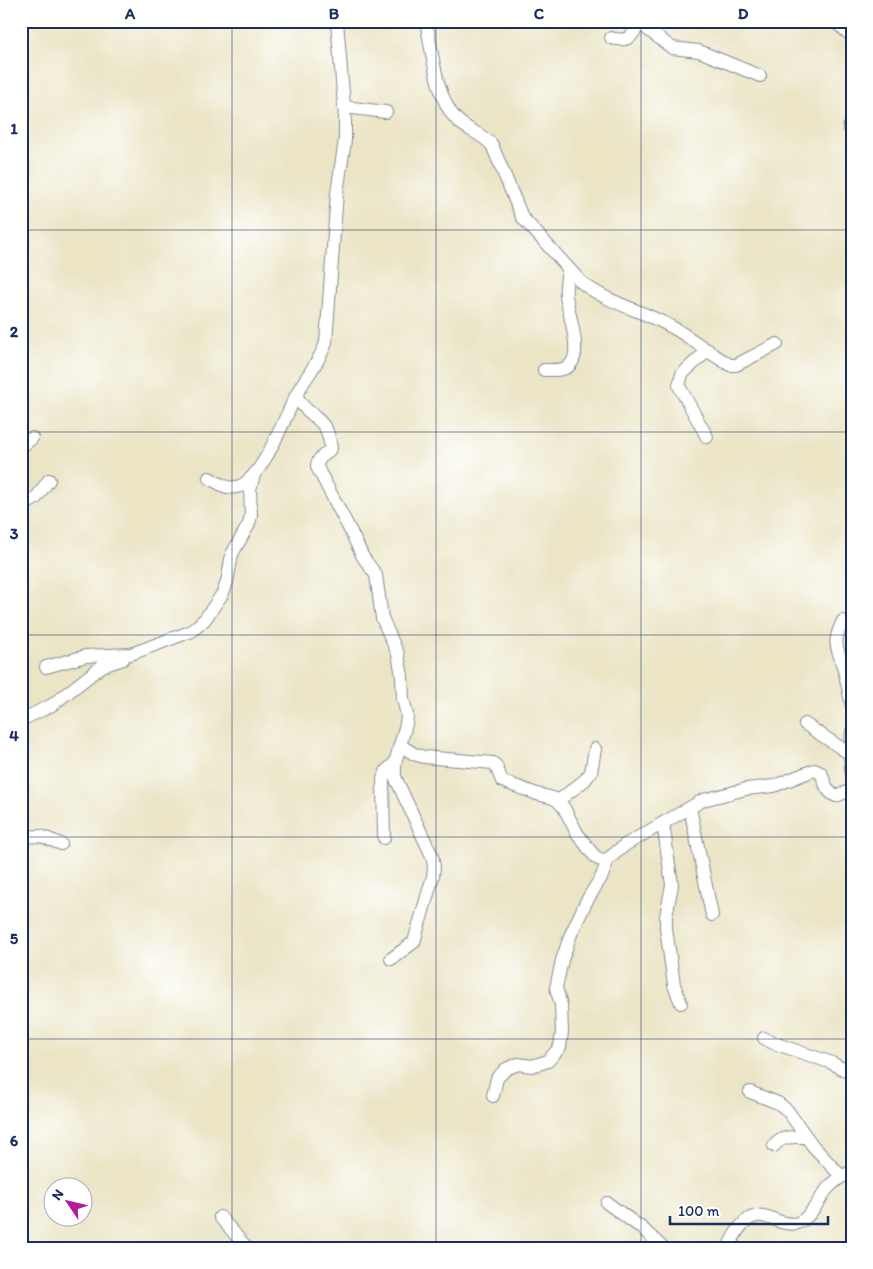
<svg xmlns="http://www.w3.org/2000/svg" width="873" height="1269" font-family="Itim,sans-serif">
	<style>
		.lines { fill: none; stroke-linecap: round; stroke-linejoin: round }
		.minor-casing { stroke: #838a92; stroke-width: 14 }
		.minor { stroke: #fff; stroke-width: 12 }
		.grid { fill: none; stroke: #1b2f5e; stroke-width: 1; stroke-opacity: 0.55 }
		.neatline { fill: none; stroke: #1b2f5e; stroke-width: 2 }
		.grid-label { font-size: 16px; text-anchor: middle; font-weight: bold; fill: #1b2f5e }
	</style>
	<rect width="100%" height="100%" fill="#fff"/>
	<filter id="ink" filterUnits="userSpaceOnUse"><feTurbulence type="fractalNoise" baseFrequency=".02" numOctaves="2"/><feDisplacementMap in="SourceGraphic" scale="10" xChannelSelector="R" yChannelSelector="G"/><feConvolveMatrix kernelMatrix="1 2 1 2 8 2 1 2 1" color-interpolation-filters="sRGB"/></filter>
	<filter id="wash" filterUnits="userSpaceOnUse"><feTurbulence type="fractalNoise" baseFrequency=".0096" numOctaves="4" result="noise"/><feDisplacementMap in="SourceGraphic" scale="20" xChannelSelector="R" yChannelSelector="G"/><feGaussianBlur stdDeviation="1.12" result="paint"/><feColorMatrix in="noise" values="0 0 0 0 0 0 0 0 0 0 0 0 0 0 0 0 0 1.4 0 .05"/><feComposite in="paint" operator="in"/></filter>
	<g filter="url(#wash)">
		<rect width="100%" height="100%" fill="#ebe5c6"/>
	</g>
	<g filter="url(#ink)">
		<g class="lines">
			<defs>
				<g id="minor">
					<path d="M 426,21 C 432,50 436,99 457,120 C 467,130 482,134 492,145 L 522,217 L 581,282 C 606,302 640,310 668,325 C 690,336 708,353 730,365 L 736,365 L 777,344"/>
					<polyline points="834,21 852,36"/>
					<polyline points="638,22 672,48 699,51 760,76"/>
					<path d="M 611,38 C 627,42 634,38 639,21"/>
					<polyline points="344,107 386,112"/>
					<polyline points="849,128 852,121"/>
					<path d="M 544,370 C 552,370 565,371 570,365 C 583,352 568,313 566,296 C 565,287 567,278 568,269"/>
					<path d="M 297,396 C 302,410 315,414 323,425 C 329,431 329,440 331,448 C 326,455 317,457 317,467 L 351,532 L 363,557 L 376,575 L 382,618 L 398,654 L 402,676 L 403,699 L 407,715 L 406,724 L 395,763 L 395,777 L 432,856 L 434,866 L 433,876 L 414,942 L 391,959"/>
					<polyline points="707,437 679,386 682,374 708,350"/>
					<polyline points="21,447 32,438"/>
					<path d="M 209,478 C 219,483 228,491 240,486 C 266,474 286,412 300,388 C 309,373 321,359 326,342 L 337,193 L 345,140 L 345,118 L 337,21"/>
					<polyline points="21,507 36,498 49,480"/>
					<path d="M 843,621 C 831,645 838,647 844,670 C 847,682 849,694 852,706"/>
					<polyline points="46,667 86,656 131,654 192,631 205,619 223,593 227,582 232,554 249,524 251,515 250,489 254,475"/>
					<polyline points="21,720 52,705 102,666 123,659"/>
					<polyline points="805,724 850,754"/>
					<polyline points="852,731 850,754 852,777"/>
					<path d="M 400,745 L 414,754 L 424,757 L 493,763 L 496,766 L 502,781 L 537,794 L 553,798 L 558,801 L 564,808 L 577,833 L 592,853 L 598,859 L 604,860 L 608,859 L 625,845 L 703,800 L 746,789 L 774,786 L 814,770 L 821,773 C 825,782 826,792 836,796 L 852,790"/>
					<polyline points="558,801 585,780 591,772 595,749"/>
					<polyline points="690,808 712,915"/>
					<polyline points="663,823 672,885 666,916 666,928 674,985 681,1003"/>
					<polyline points="21,837 41,836 61,844"/>
					<polyline points="384,838 383,779 387,770 395,763"/>
					<polyline points="764,1038 771,1042 832,1063 852,1074"/>
					<polyline points="750,1092 778,1103 787,1110 813,1146 841,1176"/>
					<polyline points="493,1096 497,1078 506,1069 518,1064 532,1066 548,1061 560,1047 562,1032 561,1005 556,988 562,960 571,934 586,902 602,876 608,859"/>
					<path d="M 774,1146 C 782,1135 794,1137 806,1137"/>
					<polyline points="607,1203 643,1229 663,1248"/>
					<polyline points="220,1217 247,1248"/>
					<path d="M 728,1248 C 734,1235 745,1213 763,1216 C 769,1217 775,1220 781,1222 C 788,1224 794,1225 800,1222 C 812,1215 819,1200 827,1189 C 834,1181 842,1176 852,1171"/>
				</g>
			</defs>
			<use href="#minor" class="minor-casing"/>
			<use href="#minor" class="minor"/>
		</g>
	</g>
	<path class="grid" d="M 232,21 L 232,1248M 436,21 L 436,1248M 641,21 L 641,1248M 21,230 L 852,230M 21,432 L 852,432M 21,635 L 852,635M 21,837 L 852,837M 21,1039 L 852,1039"/>
	<rect width="873" height="1269" fill="none" stroke="#fff" stroke-width="55"/>
	<g transform="translate(68 1202) rotate(305)"><circle r="24" fill="#ffffff" stroke="#a4acbf"/>
	<path d="M0-4L9 19L0 12L-9 19Z" fill="#b5179e"/>
	<text y="-8" font-size="14" font-weight="bold" text-anchor="middle" fill="#1b2f5e">N</text>
	</g>
	<path d="M670 1216v8h158v-8" fill="none" stroke="#1b2f5e" stroke-width="2.5"/>
	<text x="678" y="1216" font-size="15" fill="#1b2f5e" stroke="#ffffff" stroke-width="4" paint-order="stroke">100 m</text>
	<rect x="28" y="28" width="818" height="1214" class="neatline"/>
	<g class="grid-label">
		<text x="130" y="19">A</text>
		<text x="334" y="19">B</text>
		<text x="539" y="19">C</text>
		<text x="743" y="19">D</text>
		<text x="14" y="134">1</text>
		<text x="14" y="337">2</text>
		<text x="14" y="539">3</text>
		<text x="14" y="741">4</text>
		<text x="14" y="944">5</text>
		<text x="14" y="1146">6</text>
	</g>
</svg>
